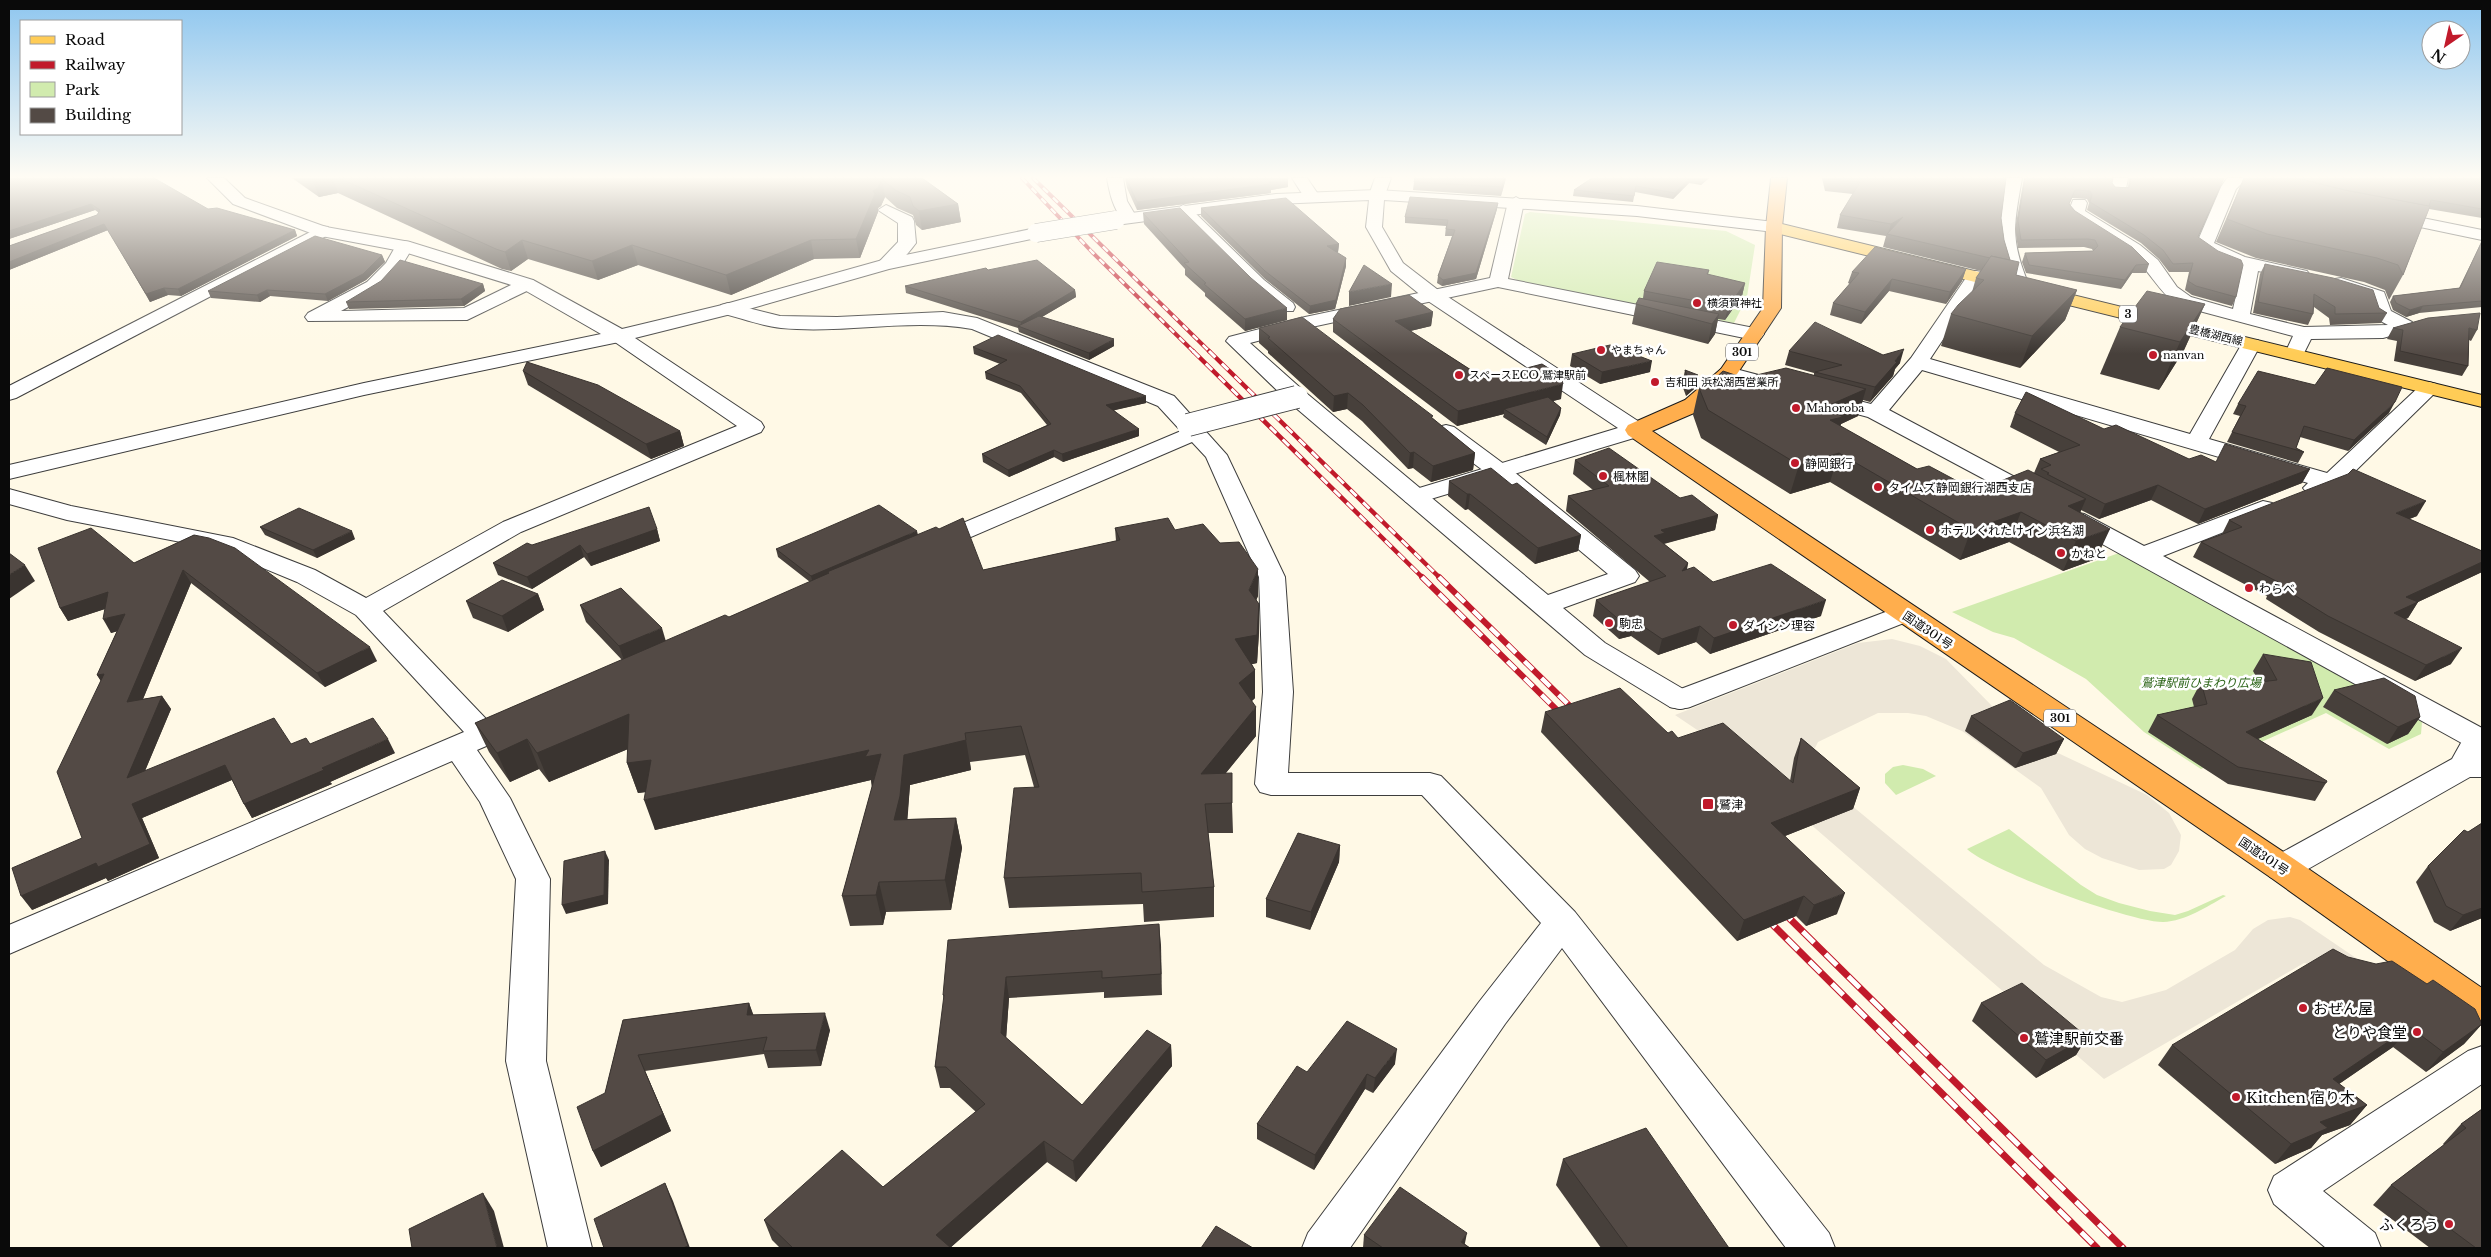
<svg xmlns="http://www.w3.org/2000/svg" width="2491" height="1257" font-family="'Libre Baskerville','Noto Sans JP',serif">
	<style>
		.green { fill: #d1ebae }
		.plaza { fill: #ede6d7 }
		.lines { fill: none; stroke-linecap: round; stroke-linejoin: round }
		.minor-casing { stroke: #3d3d3d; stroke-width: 2 }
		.tertiary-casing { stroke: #3d3d3d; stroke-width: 2 }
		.primary-casing { stroke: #1b1b1b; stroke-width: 2 }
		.trunk-casing { stroke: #1b1b1b; stroke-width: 2 }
		.minor { fill: #fff; fill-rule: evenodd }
		.tertiary { fill: #fff; fill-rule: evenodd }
		.primary { fill: #ffcc56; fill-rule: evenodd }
		.trunk { fill: #ffae4d; fill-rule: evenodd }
		.rail-far3-casing { stroke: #c11a2b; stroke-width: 4 }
		.rail-far2-casing { stroke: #c11a2b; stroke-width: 4.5 }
		.rail-far1-casing { stroke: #c11a2b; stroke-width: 6 }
		.rail-casing { stroke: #c11a2b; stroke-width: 7 }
		.rail-far3 { stroke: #fff; stroke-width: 2.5; stroke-dasharray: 7; stroke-linecap: butt }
		.rail-far2 { stroke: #fff; stroke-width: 3; stroke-dasharray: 9; stroke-linecap: butt }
		.rail-far1 { stroke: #fff; stroke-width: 4.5; stroke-dasharray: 12; stroke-linecap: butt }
		.rail { stroke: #fff; stroke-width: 5; stroke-dasharray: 16; stroke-linecap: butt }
		.pedestrian-bridge-casing { stroke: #3d3d3d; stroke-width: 24; stroke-linecap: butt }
		.tertiary-bridge-casing { stroke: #3d3d3d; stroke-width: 19; stroke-linecap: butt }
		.pedestrian-bridge { stroke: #fff; stroke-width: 22 }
		.tertiary-bridge { stroke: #fff; stroke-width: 18 }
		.wall { fill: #47403b }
		.shaded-wall { fill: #3a3430 }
		.building { fill: #534a45; stroke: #3a3430 }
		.poi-dot { fill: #c11a2b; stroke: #fff; stroke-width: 2 }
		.labels { text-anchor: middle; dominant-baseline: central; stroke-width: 5; stroke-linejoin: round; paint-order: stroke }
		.far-poi-label { font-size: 11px; fill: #0a0a0a; stroke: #fff; text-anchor: start }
		.shield { fill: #fff; stroke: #545454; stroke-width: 1 }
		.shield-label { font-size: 11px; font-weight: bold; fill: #0a0a0a }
		.far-street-label { font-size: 11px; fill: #0a0a0a; stroke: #fff }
		.poi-label { font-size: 12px; fill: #0a0a0a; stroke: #fff; text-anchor: start }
		.street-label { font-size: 12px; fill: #0a0a0a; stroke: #fff }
		.park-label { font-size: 12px; font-style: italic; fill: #2b6417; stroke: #fff }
		.near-poi-label { font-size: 15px; fill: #0a0a0a; stroke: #fff; text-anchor: start }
	</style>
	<rect width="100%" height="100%" fill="#fff9e6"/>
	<g class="green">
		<polygon points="1530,212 1726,231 1755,245 1747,297 1734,323 1521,282 1511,277 1525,214"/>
		<polygon points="2119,553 2422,722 2421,734 2389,749 2326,713 2201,769 2144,732 2086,679 2014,638 1993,632 1952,612"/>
		<polygon points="1903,765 1923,769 1936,776 1896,795 1885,783 1885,774 1893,767"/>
		<path d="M 2009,829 L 2081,885 L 2097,895 L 2119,903 L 2150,911 L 2175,915 L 2188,911 L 2223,895 L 2226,896 C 2206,907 2186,921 2163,922 C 2130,922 1991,871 1967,849 Z"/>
	</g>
	<polygon class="plaza" points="1892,639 1920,646 1946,659 1994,708 2058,753 2147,795 2169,813 2181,835 2179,851 2171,865 2164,869 2139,870 2102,858 2085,849 2069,835 2041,788 1962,731 1926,716 1908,713 1878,713 1818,742 1814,750 1833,790 2044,965 2101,997 2122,1002 2166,990 2235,950 2253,929 2268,920 2290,917 2300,920 2387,979 2304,963 2104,1079 1718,744 1675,715 1858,643"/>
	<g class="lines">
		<defs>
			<g id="minor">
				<path d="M 1107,178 L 1123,178 L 1127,201 L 1137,218 L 1135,221 L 1123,221 C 1113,207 1110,195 1107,178 Z"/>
				<polygon points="1292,178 1307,178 1320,197 1318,200 1306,200"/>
				<polygon points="1375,178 1391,178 1385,195 1377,200 1369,195"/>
				<path d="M 2006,178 L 2022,178 C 2014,225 2010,238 2028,283 L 2023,290 L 2011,290 L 2008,286 L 2010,283 C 1993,237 1997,225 2006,178 Z"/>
				<polygon points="2112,178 2128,178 2125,194 2113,194 2111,191"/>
				<path d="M 2227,178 L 2243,178 L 2243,182 L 2236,189 L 2214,243 L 2245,257 L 2307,271 L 2310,275 L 2307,279 L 2301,280 L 2258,271 L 2250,314 L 2304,327 L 2388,325 L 2375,318 L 2369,299 L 2335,287 L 2332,283 L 2335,279 L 2341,278 L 2384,292 L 2391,311 L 2412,322 L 2415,326 L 2412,330 L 2383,338 L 2311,339 L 2304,353 L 2297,355 L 2290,353 L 2287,349 L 2293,336 L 2177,305 C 2158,291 2149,269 2130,254 C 2114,242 2078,227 2068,213 L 2073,200 L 2085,200 L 2087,203 L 2085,211 L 2140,245 L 2158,260 L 2177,287 L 2191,297 L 2233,309 L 2241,273 C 2233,257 2207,260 2196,245 L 2221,187 Z"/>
				<polygon points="1516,197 1524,202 1508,279 1754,328 1761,330 1764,334 1761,338 1754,340 1498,287 1307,328 1250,343 1305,392 1548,595 1608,574 1492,477 1438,437 1435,432 1438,427 1446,425 1454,427 1508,467 1635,570 1639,576 1635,582 1563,608 1605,643 1690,693 1695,700 1690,707 1680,709 1670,707 1585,655 1289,402 1226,341 1229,337 1305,317 1490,278 1508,202"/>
				<path d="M 886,205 L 912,217 L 914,221 L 916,243 C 908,254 894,271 880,268 L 877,264 L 898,242 L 898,223 L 878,210 Z"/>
				<polygon points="1183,205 1189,207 1264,280 1293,303 1295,307 1293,311 1279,311 1252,288 1177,213 1175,210"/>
				<polygon points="2388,211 2482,230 2482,240 2382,219 2380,216 2382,213"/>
				<polygon points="322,226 328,227 330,231 328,235 16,398 9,400 9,386"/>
				<path d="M 404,241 L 410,242 L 413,246 C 394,284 376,292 341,311 L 464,308 L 521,280 L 533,280 L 536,284 L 533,288 L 467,320 L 308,321 L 305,317 L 308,313 L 367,282 L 386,263 L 398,242 Z"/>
				<polygon points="1976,271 1982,272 1985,276 1930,359 2190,434 2244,340 2258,340 2261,344 2209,439 2327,473 2422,384 2429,382 2436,384 2440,388 2339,487 2315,495 2307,493 2303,488 2308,483 1922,370 1889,410 2043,492 2047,497 2043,502 2035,504 2027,502 1868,417 1816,403 1813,398 1816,393 1824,392 1871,404 1911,358 1970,272"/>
				<path d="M 728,303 L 780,316 L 837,317 L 943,312 L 977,318 L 1174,396 L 1227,455 L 1285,577 L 1293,692 L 1288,773 L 1430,773 L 1441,776 L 1575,912 L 1829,1233 L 1835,1248 L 1786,1248 L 1562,948 L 1505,1024 L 1350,1248 L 1302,1248 L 1308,1233 L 1479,1002 L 1541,923 L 1422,795 L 1271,795 L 1260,792 L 1255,784 L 1263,692 L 1259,577 L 1206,457 L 1192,442 L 943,549 L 934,552 L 925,549 L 921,544 L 925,539 L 1181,431 L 1158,406 L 972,329 C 909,318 845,334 781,328 C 761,326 741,318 721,313 L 719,309 L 721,305 Z"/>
				<polygon points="619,330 626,332 761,422 764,427 761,432 521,532 383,611 489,722 515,712 526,715 530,722 526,729 477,750 510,798 550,879 546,1061 592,1248 548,1248 506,1061 516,879 480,802 452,761 9,954 9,925 464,732 356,615 297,582 217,549 67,520 9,504 9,489 71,506 233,538 315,570 366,598 503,522 737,426 612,340 609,336 612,332"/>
				<polygon points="1728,367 1789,383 1792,387 1789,391 1782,393 1721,377 1718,373 1721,369"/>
				<polygon points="2263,501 2272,503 2275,508 2272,513 2163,556 2482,728 2482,748 2467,746 2066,524 2063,519 2066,514 2075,512 2084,514 2144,546"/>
				<polygon points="2482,1046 2482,1084 2323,1191 2375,1233 2381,1248 2326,1248 2274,1204 2268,1190 2274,1176 2468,1051"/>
			</g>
			<g id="tertiary">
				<polygon points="207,178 224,178 245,198 326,227 410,242 533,280 622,329 722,305 886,259 1036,228 1042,229 1044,233 1042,237 1036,238 889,269 735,313 619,342 364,395 9,479 9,465 364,383 601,334 521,288 401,251 316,235 233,204"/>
				<polygon points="1377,190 1637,206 1774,222 1780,223 1782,227 1780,231 1774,232 1637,216 1384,200 1382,227 1403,263 1442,293 1644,425 1647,430 1644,435 1414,504 1406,502 1402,497 1406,492 1618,428 1428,301 1391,271 1366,227 1369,200 1276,204 1116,225 1110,223 1108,220 1110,217 1116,215 1276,194"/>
				<polygon points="1904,605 1914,607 1918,613 1914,619 1690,707 1680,709 1670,707 1665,700 1670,693"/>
				<polygon points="2478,729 2482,729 2482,777 2470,777 2294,877 2282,881 2270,877 2265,868 2270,859 2452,759 2467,732"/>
			</g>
			<polygon id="primary" points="1774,222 2482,395 2482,407 1768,231 1766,227 1768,223"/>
			<polygon id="trunk" points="1771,178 1787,178 1782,227 1781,308 1735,377 1701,410 1652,431 2294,859 2482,988 2482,1023 2469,1019 2270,877 1628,435 1625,430 1628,425 1685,400 1721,369 1763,308 1766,227"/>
		</defs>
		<use href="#minor" class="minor-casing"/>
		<use href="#tertiary" class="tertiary-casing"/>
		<use href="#primary" class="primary-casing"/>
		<use href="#trunk" class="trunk-casing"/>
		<use href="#minor" class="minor"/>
		<use href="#tertiary" class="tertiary"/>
		<use href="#primary" class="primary"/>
		<use href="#trunk" class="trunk"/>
		<defs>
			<g id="rail-far3">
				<polyline points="1022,178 1092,252 1194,352"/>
				<polyline points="1033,178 1210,352"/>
			</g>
			<g id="rail-far2">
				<polyline points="1193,351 1423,578"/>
				<polyline points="1209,351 1440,578"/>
			</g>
			<g id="rail-far1">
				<polyline points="1422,577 1566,719"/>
				<polyline points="1439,577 1579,715"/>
			</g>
			<g id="rail">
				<polyline points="1780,909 2123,1248"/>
				<polyline points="1764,916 2097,1248"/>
			</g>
		</defs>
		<use href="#rail-far3" class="rail-far3-casing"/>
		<use href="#rail-far2" class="rail-far2-casing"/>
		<use href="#rail-far1" class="rail-far1-casing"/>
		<use href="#rail" class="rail-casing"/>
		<use href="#rail-far3" class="rail-far3"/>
		<use href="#rail-far2" class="rail-far2"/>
		<use href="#rail-far1" class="rail-far1"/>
		<use href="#rail" class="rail"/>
		<defs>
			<polyline id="pedestrian-bridge" points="1188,425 1297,397"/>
			<polyline id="tertiary-bridge" points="1036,233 1116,220"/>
		</defs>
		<use href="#pedestrian-bridge" class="pedestrian-bridge-casing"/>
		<use href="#tertiary-bridge" class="tertiary-bridge-casing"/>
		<use href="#pedestrian-bridge" class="pedestrian-bridge"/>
		<use href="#tertiary-bridge" class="tertiary-bridge"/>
	</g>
	<g class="wall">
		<polygon points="9,178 208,209 295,230 297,236 181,296 168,295 150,302 108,230 9,270 9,246 97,215 99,213 95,210 9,239"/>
		<polygon points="292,178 922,178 958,204 961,222 922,230 916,225 913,215 897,208 885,197 881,206 878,208 878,212 860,258 814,259 731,295 638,265 598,280 528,259 511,271 502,269 338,193 319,197"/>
		<polygon points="1125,178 1288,178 1288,187 1271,190 1271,193 1137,210 1127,188"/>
		<polygon points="1415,178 1506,178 1501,196 1413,190 1414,182"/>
		<polygon points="1592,178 1709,178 1701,185 1689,183 1673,199 1635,192 1633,202 1573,196 1574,190"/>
		<polygon points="1822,178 2006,178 2001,218 2004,240 2010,260 2016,275 2077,290 2065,320 2020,368 1941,346 1951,314 1972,292 1976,278 1981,271 1883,247 1886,236 1837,228 1840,215 1853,194 1825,191"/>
		<polygon points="2024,178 2113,178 2112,183 2115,187 2128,187 2129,178 2224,178 2198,237 2236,297 2232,306 2192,295 2185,290 2189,272 2169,272 2159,259 2141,243 2087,210 2089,203 2087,199 2072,198 2069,204 2075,211 2149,264 2146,273 2132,273 2121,289 2026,273 2022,262 2025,253 2093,251 2092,249 2084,247 2018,248 2015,229"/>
		<polygon points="2244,178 2482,178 2482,218 2429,209 2403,275 2389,300 2385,290 2364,282 2256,258 2216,242"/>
		<polygon points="1201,208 1339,244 1338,252 1336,252 1346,266 1335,309 1309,314 1265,279 1201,216"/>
		<polygon points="1497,209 1476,279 1442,286 1437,283 1438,276 1452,236 1445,236 1446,226 1405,223 1405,217"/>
		<polygon points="1143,213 1251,278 1287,320 1245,331 1205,296 1205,293 1185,275 1185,269 1144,224"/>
		<polygon points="2482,241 2482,308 2482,307 2419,313 2406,317 2393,310 2390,302 2393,296 2459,288"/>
		<polygon points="382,255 385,262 366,280 328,301 270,296 260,302 211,298 208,291"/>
		<polygon points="2265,264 2379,308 2387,313 2381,323 2330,325 2329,318 2314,307 2313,314 2308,325 2253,313 2260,274"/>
		<polygon points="1966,269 1962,281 1946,304 1889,291 1861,324 1830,315 1833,303 1850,284 1848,283 1852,272"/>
		<polygon points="988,270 1075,290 1076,297 1042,317 1114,346 1089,360 1019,332 1018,328 906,293 905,286"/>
		<polygon points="1709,270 1708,275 1745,283 1742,296 1725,320 1718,319 1715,334 1708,344 1632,324 1636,304 1643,298 1644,291"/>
		<polygon points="483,284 485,291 464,306 349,309 346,302"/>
		<polygon points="2205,304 2184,350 2159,390 2100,374 2120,327"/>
		<polygon points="1433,312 1431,326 1410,331 1485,379 1561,399 1553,401 1561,408 1560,415 1546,445 1503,417 1504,414 1457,426 1333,332 1333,319"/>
		<polygon points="2428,318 2477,330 2471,341 2469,340 2468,366 2462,376 2394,361 2397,341 2387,339 2393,328"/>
		<polygon points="1259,328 1433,419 1475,453 1473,470 1431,482 1413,468 1408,469 1362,421 1347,409 1333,412 1268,353 1268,351 1259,343"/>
		<polygon points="973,347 1146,403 1114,410 1139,436 1063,462 1054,457 1009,477 983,462 982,454 1047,425 1021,393 986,379 985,372 1000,364 974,354"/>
		<polygon points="1789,351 1900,363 1895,369 1893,376 1870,402 1863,400 1858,416 1841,424 1840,426 1917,469 1976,491 2034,473 2040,459 2059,452 2010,427 2015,413 2104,429 2189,459 2216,462 2310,469 2302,483 2198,524 2151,500 2099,519 2081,510 2080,513 2096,559 2063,571 2009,542 1960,560 1830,482 1790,494 1701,438 1693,415 1699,388 1744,378 1814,375 1814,373 1785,365"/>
		<polygon points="1572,354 1650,372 1600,384 1570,366"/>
		<polygon points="1685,370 1694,389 1686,396 1682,385"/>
		<polygon points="523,371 680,431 684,446 651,459 528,385"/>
		<polygon points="2238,404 2389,413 2348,451 2300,437 2296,448 2304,452 2298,463 2227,442 2240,416 2233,414"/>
		<polygon points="1575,460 1680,498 1718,515 1715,530 1664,544 1688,563 1687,569 1713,582 1821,616 1710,654 1696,642 1658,655 1631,636 1619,639 1593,616 1596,600 1650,582 1566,511 1568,496 1593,490 1573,474"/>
		<polygon points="1449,481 1512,485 1581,535 1578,551 1535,564 1468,509 1465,510 1448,496"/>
		<polygon points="2417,516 2409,519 2482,551 2482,572 2418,602 2408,618 2405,619 2451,664 2415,681 2319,632 2266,599 2267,596 2193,557 2201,542 2222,534 2229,520"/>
		<polygon points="260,527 355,539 317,558 265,535"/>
		<polygon points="1115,528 1175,530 1258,596 1256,600 1259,604 1259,632 1257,663 1252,664 1255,670 1255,698 1252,701 1256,736 1226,773 1232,803 1233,833 1208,833 1214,887 1214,917 1144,922 1143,904 1009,908 1004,878 1034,787 1025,755 970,762 971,770 910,785 907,819 956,818 962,848 951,910 886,912 883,925 850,926 842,896 872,787 871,780 655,830 646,792 638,793 627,763 628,749 549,782 539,769 510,782 489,752 475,723 622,660 586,622 580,605 666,641 729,617 810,582 778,557 776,549 918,534 983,570 1116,541"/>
		<polygon points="657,529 660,541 591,566 584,557 532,589 498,575 493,563 532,545"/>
		<polygon points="194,535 377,661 325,687 191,583 143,699 162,696 171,709 145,771 291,744 310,744 395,753 330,782 332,784 252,818 244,804 232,780 142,818 159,858 108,881 106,878 32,910 82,838 101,681 97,675 117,631 111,633 105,609 68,621 60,608 134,563"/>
		<polygon points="538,594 544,610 508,632 473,618 466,601"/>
		<polygon points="2263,654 2312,715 2258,739 2326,783 2315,801 2228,784 2148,732 2157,715 2194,707 2192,699 2201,682 2235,685 2259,682 2253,671"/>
		<polygon points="2334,690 2420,717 2408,734 2387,744 2323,707"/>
		<polygon points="1545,712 1668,733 1678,738 1790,781 1794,758 1801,738 1860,788 1853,809 1785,836 1837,914 1806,926 1796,916 1737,941 1541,732"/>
		<polygon points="1971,716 2064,739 2056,754 2015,768 1965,731"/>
		<polygon points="2482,823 2482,918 2450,931 2434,922 2416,882 2428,866 2468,832"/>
		<polygon points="1340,845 1339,862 1310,930 1266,917 1266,899"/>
		<polygon points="1159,924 1162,995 1104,998 1104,992 1009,998 1006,1038 1082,1105 1171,1045 1172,1066 1076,1182 1047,1162 950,1248 951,1248 780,1248 772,1240 764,1220 883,1187 976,1112 950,1088 940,1088 935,1067 944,1000 943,995"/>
		<polygon points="2348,957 2482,1024 2464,1044 2426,1072 2393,1047 2339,1084 2367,1105 2350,1125 2322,1135 2311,1148 2275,1164 2158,1065 2172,1045"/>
		<polygon points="749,1003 753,1015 830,1030 821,1066 768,1068 764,1054 645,1071 671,1131 601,1167 593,1151 605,1093 623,1020"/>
		<polygon points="1981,1003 2087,1037 2076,1055 2036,1078 1972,1021"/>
		<polygon points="1395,1064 1373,1093 1365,1089 1314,1170 1257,1139 1257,1124 1307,1072"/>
		<polygon points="2482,1109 2482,1248 2430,1248 2373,1205 2391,1185 2444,1145 2443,1144 2461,1124"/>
		<polygon points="1563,1159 1729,1248 1601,1248 1556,1185"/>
		<polygon points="1364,1235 1465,1244 1470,1248 1363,1248"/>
	</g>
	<g class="shaded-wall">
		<polygon points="315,178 333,178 338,193 319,197 312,179"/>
		<polygon points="1504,178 1506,178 1501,196 1502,187"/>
		<polygon points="1689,178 1690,178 1689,183 1673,199 1675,193"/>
		<polygon points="1703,178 1709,178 1701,185 1702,179"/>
		<polygon points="882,179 885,197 881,206 878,208 878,212 860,258 856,239 873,191"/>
		<polygon points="1288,179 1288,187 1271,190 1271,193 1137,210 1137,202"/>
		<polygon points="1498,203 1497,209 1476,279 1442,286 1443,280"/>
		<polygon points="91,204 95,210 9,239 9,231"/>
		<polygon points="958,204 961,222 922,230 919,211"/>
		<polygon points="1903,217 1888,234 1891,224"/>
		<polygon points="104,224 108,230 9,270 9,262"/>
		<polygon points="295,230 297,236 181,296 178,289"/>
		<polygon points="522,240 528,259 511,271 505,252"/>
		<polygon points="811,240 814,259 731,295 726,275"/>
		<polygon points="1339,244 1338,252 1327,253 1327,246"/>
		<polygon points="632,245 638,265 598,280 592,261"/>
		<polygon points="382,255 385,262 366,280 328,301 325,294"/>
		<polygon points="1346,258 1346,266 1335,309 1309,314 1310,306"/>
		<polygon points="2136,265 2132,273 2121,289 2125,280"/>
		<polygon points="1966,269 1962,281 1946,304 1950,292"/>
		<polygon points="1892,279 1889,291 1861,324 1865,312"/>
		<polygon points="1745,283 1742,296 1725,320 1728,307"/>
		<polygon points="483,284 485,291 464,306 461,299"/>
		<polygon points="1392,284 1391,297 1349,306 1349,292"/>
		<polygon points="164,288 168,295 150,302 146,294"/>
		<polygon points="267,290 270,296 260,302 257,295"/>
		<polygon points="1075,290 1076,297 1023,328 1021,327 1021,322"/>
		<polygon points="2077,290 2065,320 2020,368 2032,336"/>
		<polygon points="2205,304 2184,350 2159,390 2180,342"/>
		<polygon points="2423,306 2419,313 2406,317 2410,310"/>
		<polygon points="1287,308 1287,320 1245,331 1245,319"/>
		<polygon points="1433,312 1431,326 1394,335 1395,321"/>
		<polygon points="1719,314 1715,334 1708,344 1712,324"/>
		<polygon points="1114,339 1114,346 1089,360 1089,353"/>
		<polygon points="1904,349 1900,363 1895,369 1893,376 1870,402 1875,387"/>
		<polygon points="1652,361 1650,372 1600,384 1602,372"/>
		<polygon points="1698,375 1694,389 1686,396 1689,382"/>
		<polygon points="1563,384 1561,399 1509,412 1504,409 1504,414 1457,426 1458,411"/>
		<polygon points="1866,389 1858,416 1841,424 1835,445 1825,407"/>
		<polygon points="1348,393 1347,409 1333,412 1334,396"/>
		<polygon points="1146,396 1146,403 1107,412 1106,405"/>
		<polygon points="2395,402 2389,413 2348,451 2354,440"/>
		<polygon points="1561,408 1560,415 1546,445 1547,437"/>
		<polygon points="1139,429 1139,436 1063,462 1062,454"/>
		<polygon points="680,431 684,446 651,459 646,444"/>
		<polygon points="1054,450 1054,457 1009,477 1008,470"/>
		<polygon points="1414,452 1413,468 1408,469 1410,453"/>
		<polygon points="1475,453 1473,470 1431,482 1433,466"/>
		<polygon points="1839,453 1830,482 1790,494 1799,465"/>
		<polygon points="2310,469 2302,483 2198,524 2205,509"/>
		<polygon points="2158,485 2151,500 2099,519 2105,504"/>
		<polygon points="1467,494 1470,494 1468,509 1465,510"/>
		<polygon points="2086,499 2073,529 2068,506"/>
		<polygon points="2426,501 2417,516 2387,528 2396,513"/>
		<polygon points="2021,512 2009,542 1960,560 1971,530"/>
		<polygon points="1718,515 1715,530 1662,544 1654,536 1661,530"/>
		<polygon points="657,529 660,541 591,566 587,554"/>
		<polygon points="2110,529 2096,559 2063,571 2076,541"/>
		<polygon points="352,531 355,539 317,558 313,550"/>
		<polygon points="917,531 919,539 829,573 827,572 829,577 813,584 811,576"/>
		<polygon points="1581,535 1578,551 1535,564 1538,548"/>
		<polygon points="580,545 584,557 532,589 527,577"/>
		<polygon points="2482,562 2482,572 2418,602 2408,618 2384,629 2406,597"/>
		<polygon points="1688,563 1685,578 1682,571"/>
		<polygon points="25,565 35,581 9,599 9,575"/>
		<polygon points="1258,569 1258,596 1249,618 1249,590"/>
		<polygon points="183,570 191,583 136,716 127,702"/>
		<polygon points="108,592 117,605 68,621 60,608"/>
		<polygon points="538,594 544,610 508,632 502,616"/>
		<polygon points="1826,600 1821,616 1710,654 1714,638"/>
		<polygon points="1259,604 1259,632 1257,663 1235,668 1235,639"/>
		<polygon points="125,614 134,627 111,633 103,619"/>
		<polygon points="1634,620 1631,636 1619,639 1623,623"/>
		<polygon points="1700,626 1696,642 1658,655 1662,639"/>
		<polygon points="662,628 667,645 625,663 619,646"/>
		<polygon points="370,647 377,661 325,687 317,673"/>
		<polygon points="2462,648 2451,664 2415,681 2426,665"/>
		<polygon points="1255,670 1255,698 1239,712 1239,683"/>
		<polygon points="104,674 106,689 97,675"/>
		<polygon points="162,696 171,709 136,792 127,778"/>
		<polygon points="2323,698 2312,715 2235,749 2246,732"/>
		<polygon points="1256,707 1256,736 1201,803 1201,774"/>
		<polygon points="629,714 640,744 549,782 537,753"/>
		<polygon points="2420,717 2408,734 2387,744 2398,727"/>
		<polygon points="388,739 395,753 330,782 332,784 252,818 244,804 322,768"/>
		<polygon points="527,739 539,769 510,782 497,753"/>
		<polygon points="2064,739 2056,754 2015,768 2023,753"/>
		<polygon points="966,740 971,770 910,785 907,826 894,820 904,755"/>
		<polygon points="869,750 881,754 872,787 871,780 655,830 644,800"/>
		<polygon points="651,760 662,790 638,793 627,763"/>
		<polygon points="225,765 234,779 142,818 159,858 108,881 106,878 32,910 21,896 132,804"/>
		<polygon points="1860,788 1853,809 1765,844 1771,823"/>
		<polygon points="956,818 962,848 951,910 945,880"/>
		<polygon points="1340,845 1339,862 1310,930 1311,912"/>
		<polygon points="605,851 609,860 608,904 566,914 562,905"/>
		<polygon points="879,882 886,912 883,925 876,895"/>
		<polygon points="1845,893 1837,914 1806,926 1814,905"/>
		<polygon points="1804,896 1796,916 1737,941 1744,920"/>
		<polygon points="2482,908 2482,918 2450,931 2463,915"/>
		<polygon points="1159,924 1161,945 1162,995 1161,974"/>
		<polygon points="1006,977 1009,998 1005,1054 1001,1033"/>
		<polygon points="749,1003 755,1019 747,1015"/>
		<polygon points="825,1013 830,1030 821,1066 816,1050"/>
		<polygon points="2482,1024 2464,1044 2426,1072 2443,1052"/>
		<polygon points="2410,1027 2393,1047 2317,1099 2333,1079"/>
		<polygon points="2087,1037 2076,1055 2036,1078 2046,1060"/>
		<polygon points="1171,1045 1172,1066 1076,1182 1073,1161"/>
		<polygon points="1397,1049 1395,1064 1373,1093 1375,1078"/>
		<polygon points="638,1055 671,1131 601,1167 593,1151"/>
		<polygon points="1367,1074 1365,1089 1314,1170 1315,1155"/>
		<polygon points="2367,1105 2350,1125 2322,1135 2311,1148 2275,1164 2291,1144 2320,1122"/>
		<polygon points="1044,1141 1047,1162 950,1248 936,1235"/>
		<polygon points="665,1183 673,1201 690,1248 683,1248"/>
		<polygon points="483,1193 494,1211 504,1248 497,1248"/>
		<polygon points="1467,1233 1464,1248 1461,1242"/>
	</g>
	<g class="building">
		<polygon points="9,178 154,178 208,209 217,208 295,230 178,289 164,288 146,294 104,224 9,262 9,246 97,215 100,210 91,204 9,231"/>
		<polygon points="339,178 922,178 958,204 919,211 913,206 910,197 895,190 882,179 878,188 873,191 875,194 856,239 811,240 726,275 632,245 592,261 522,240 505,252 496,249"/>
		<polygon points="1126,178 1288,178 1288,179 1269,182 1271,184 1137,202"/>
		<polygon points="1415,178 1504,178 1502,187 1414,182"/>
		<polygon points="1592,178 1689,178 1675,193 1636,186 1634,196 1574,190"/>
		<polygon points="1828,178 2006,178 2001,218 2004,240 2010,260 1991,256 1990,258 1887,234 1903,217 1891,224 1840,215 1860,182 1828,179"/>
		<polygon points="2025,178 2113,178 2112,183 2115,187 2129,188 2131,178 2224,178 2198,237 2218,251 2241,260 2243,265 2236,297 2196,286 2188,281 2193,263 2173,264 2163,250 2144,235 2090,202 2092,195 2090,191 2075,190 2069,204 2075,211 2132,247 2149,264 2136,265 2125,280 2029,265 2025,253 2093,251 2098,246 2095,240 2088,239 2021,240 2018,221"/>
		<polygon points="2244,178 2296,178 2345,190 2430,206 2403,275 2398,265 2377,258 2267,234 2227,219"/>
		<polygon points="2296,178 2482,178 2482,209 2431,200 2429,206 2345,190"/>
		<polygon points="1410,197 1498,203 1476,273 1443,280 1438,276 1455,230 1446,229 1448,220 1405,217"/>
		<polygon points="1286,198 1339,244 1327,246 1346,258 1336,300 1310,306 1265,271 1201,208"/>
		<polygon points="1180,208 1251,278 1287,308 1245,319 1204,284 1206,283 1184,263 1189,262 1143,213"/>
		<polygon points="315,236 382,255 363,274 325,294 267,290 257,295 208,291"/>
		<polygon points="2482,241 2482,301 2423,306 2410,310 2396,303 2393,296 2460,288"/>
		<polygon points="1875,247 1966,269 1950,292 1892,279 1865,312 1833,303 1859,273 1852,272"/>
		<polygon points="1991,256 2019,262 2016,275 2077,290 2032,336 1951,314 1958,305 1984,280 1976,278"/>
		<polygon points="400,260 483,284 461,299 346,302 381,281"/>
		<polygon points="1037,260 1075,290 1021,322 905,286 986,268 988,270"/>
		<polygon points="1657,262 1709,270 1707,274 1745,283 1728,307 1644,291"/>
		<polygon points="2265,264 2333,278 2373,290 2379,308 2387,313 2335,314 2335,307 2314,294 2313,314 2258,302"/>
		<polygon points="1364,265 1392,284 1349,292"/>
		<polygon points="2147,291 2205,304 2180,342 2120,327"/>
		<polygon points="1409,295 1433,312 1395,321 1485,379 1542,364 1561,376 1563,384 1458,411 1333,319 1340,309"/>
		<polygon points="1639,298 1719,314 1712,324 1636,304"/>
		<polygon points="2480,313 2477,330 2469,328 2468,366 2400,351 2403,330 2393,328 2428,318"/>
		<polygon points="1039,316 1114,339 1089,353 1018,326"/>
		<polygon points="1302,317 1433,416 1431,417 1475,453 1433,466 1414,452 1410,453 1363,405 1348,393 1334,396 1268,338 1270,337 1259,328"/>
		<polygon points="1815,322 1883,355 1904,349 1895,361 1897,362 1875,387 1815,372 1842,365 1789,351"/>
		<polygon points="998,335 1146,396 1106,405 1139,429 1062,454 1054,450 1008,470 982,454 1051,424 1020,386 985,372 1007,360 973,347"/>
		<polygon points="1610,345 1652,361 1602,372 1572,354"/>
		<polygon points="527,362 598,385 680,431 646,444 523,371"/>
		<polygon points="1786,368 1866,389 1825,407 1843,417 1830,420 1917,469 1929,466 1976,491 2028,470 2086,499 2068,506 2110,529 2076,541 2021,512 1971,530 1839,453 1799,465 1708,410 1699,388 1709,384 1723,371 1744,378"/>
		<polygon points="2327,368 2402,387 2395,402 2354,440 2304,426 2296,448 2304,452 2232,432 2246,406 2238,404 2258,371 2315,385"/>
		<polygon points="1685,370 1698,375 1689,382"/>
		<polygon points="2026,392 2104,429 2116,425 2189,459 2201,455 2216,462 2225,444 2310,469 2205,509 2158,485 2105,504 2047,474 2049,473 2041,469 2051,465 2040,459 2080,445 2015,413"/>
		<polygon points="1548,397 1561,408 1547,437 1504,409"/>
		<polygon points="1609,448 1680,498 1692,495 1718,515 1661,530 1665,533 1654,536 1688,563 1682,571 1694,567 1713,582 1771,564 1826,600 1714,638 1700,626 1662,639 1634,620 1623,623 1596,600 1666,576 1568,496 1609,486 1575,460"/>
		<polygon points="1491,468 1512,485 1517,483 1581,535 1538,548 1470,494 1467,494 1449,481"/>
		<polygon points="2353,469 2426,501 2396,513 2482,551 2482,562 2406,597 2418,602 2394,613 2462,648 2426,665 2328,616 2275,583 2278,582 2201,542 2242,527 2229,520 2348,474"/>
		<polygon points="879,505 917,531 811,576 776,549 812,534"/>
		<polygon points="649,507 657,529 587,554 580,545 527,577 493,563 527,543 532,545"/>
		<polygon points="299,508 352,531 313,550 260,527"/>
		<polygon points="963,518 983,570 1120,540 1115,528 1168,518 1175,530 1203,524 1220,543 1239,542 1258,569 1249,590 1259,604 1257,635 1235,639 1255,670 1239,683 1256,707 1201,774 1232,773 1232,803 1205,804 1214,887 1142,892 1141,873 1004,878 1014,788 1039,787 1021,726 965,733 966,740 904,755 900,796 894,820 956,818 945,880 879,882 876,895 842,896 881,754 865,757 869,750 644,800 651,760 627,763 629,714 537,753 527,739 497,753 475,723 725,615 729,617 829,573 827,572 936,527 939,529"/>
		<polygon points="91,528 134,563 194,535 209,538 235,548 370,647 317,673 183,570 127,702 162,696 127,778 274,718 291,744 306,738 310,744 373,718 388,739 322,768 324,770 244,804 225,765 132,804 150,844 98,867 96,863 21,896 12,868 82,838 57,772 104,674 97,675 125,614 103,619 108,592 60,608 38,548"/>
		<polygon points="9,553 25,565 9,575"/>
		<polygon points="502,580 538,594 502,616 466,601"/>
		<polygon points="621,588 662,628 619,646 580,605"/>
		<polygon points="2263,654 2311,662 2323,698 2246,732 2327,781 2326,783 2238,767 2157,715 2207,704 2201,682 2235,685 2277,680"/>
		<polygon points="2384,678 2415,696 2420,717 2398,727 2334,690"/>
		<polygon points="1620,688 1668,733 1672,731 1678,738 1723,723 1793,783 1801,738 1860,788 1771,823 1845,893 1814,905 1804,896 1744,920 1545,712"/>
		<polygon points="2010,700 2064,739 2023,753 1971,716"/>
		<polygon points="2482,823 2482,908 2463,915 2446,906 2428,866 2464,830 2468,832"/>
		<polygon points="1298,833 1340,845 1311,912 1266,899"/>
		<polygon points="605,851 604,895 562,905 564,861"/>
		<polygon points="1159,924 1161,974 1102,978 1102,971 1006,977 1001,1033 1082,1105 1147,1030 1171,1045 1073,1161 1044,1141 936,1235 951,1248 793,1248 764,1220 842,1150 883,1187 985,1104 946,1067 935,1067 944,995 943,995 948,940"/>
		<polygon points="2333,949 2348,957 2376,964 2392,961 2427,984 2433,980 2475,1009 2482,1024 2443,1052 2410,1027 2333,1079 2367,1105 2320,1122 2328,1128 2291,1144 2172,1045"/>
		<polygon points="2022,983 2087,1037 2046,1060 1981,1003"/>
		<polygon points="749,1003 747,1015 825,1013 816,1050 763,1051 767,1037 638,1055 663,1114 593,1151 577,1107 605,1093 623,1020"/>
		<polygon points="1347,1021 1397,1049 1375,1078 1367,1074 1315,1155 1257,1124 1297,1066 1307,1072"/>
		<polygon points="2482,1109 2482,1248 2476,1248 2391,1185 2466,1128 2461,1124"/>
		<polygon points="1646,1128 1729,1248 1628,1248 1563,1159"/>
		<polygon points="665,1183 688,1246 683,1248 604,1248 594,1219"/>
		<polygon points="1400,1187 1467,1233 1461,1242 1470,1248 1383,1248 1364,1235"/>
		<polygon points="483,1193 497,1248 412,1248 409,1229"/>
		<polygon points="1216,1226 1253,1248 1201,1248"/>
	</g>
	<linearGradient id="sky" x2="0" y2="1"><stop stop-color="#8ec6ef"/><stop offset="0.5" stop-color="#fffcf4"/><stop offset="1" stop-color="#fffcf4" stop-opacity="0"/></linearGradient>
	<rect width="2491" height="354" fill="url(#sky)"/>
	<g class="poi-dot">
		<circle cx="1697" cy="303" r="5"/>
		<circle cx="1601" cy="350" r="5"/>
		<circle cx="2153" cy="355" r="5"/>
		<circle cx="1459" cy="375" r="5"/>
		<circle cx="1655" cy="382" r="5"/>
		<circle cx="1796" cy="408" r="5"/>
		<circle cx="1795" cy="463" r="5"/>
		<circle cx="1603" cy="476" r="5"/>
		<circle cx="1878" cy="487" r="5"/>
		<circle cx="1930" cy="530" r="5"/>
		<circle cx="2061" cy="553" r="5"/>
		<circle cx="2249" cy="588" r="5"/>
		<circle cx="1609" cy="623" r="5"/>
		<circle cx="1733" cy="625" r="5"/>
		<rect x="1702" y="798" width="12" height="12" rx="2.5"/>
		<circle cx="2303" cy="1008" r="5"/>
		<circle cx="2417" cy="1032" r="5"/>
		<circle cx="2024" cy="1038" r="5"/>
		<circle cx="2236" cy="1097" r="5"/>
		<circle cx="2449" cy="1224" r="5"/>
	</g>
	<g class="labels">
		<g class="far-poi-label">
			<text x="1707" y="303">横須賀神社</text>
			<text x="1611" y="350">やまちゃん</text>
			<text x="2163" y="355">nanvan</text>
			<text x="1469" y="375">スペースECO 鷲津駅前</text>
			<text x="1665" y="382">吉和田 浜松湖西営業所</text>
			<text x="1806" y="408">Mahoroba</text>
		</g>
		<g class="shield">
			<rect x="2119" y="305.5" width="18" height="17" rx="4"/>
			<rect x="1726" y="343.5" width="32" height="17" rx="4"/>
			<rect x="2044" y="709.5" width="32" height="17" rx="4"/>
		</g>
		<g class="shield-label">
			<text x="2128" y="314">3</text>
			<text x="1742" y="352">301</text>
			<text x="2060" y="718">301</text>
		</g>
		<g class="far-street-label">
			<text transform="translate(2216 335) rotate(14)">豊橋湖西線</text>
		</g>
		<g class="poi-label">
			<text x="1805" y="463">静岡銀行</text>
			<text x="1613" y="476">楓林閣</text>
			<text x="1888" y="487">タイムズ静岡銀行湖西支店</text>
			<text x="1940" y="530">ホテルくれたけイン浜名湖</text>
			<text x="2071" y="553">かねと</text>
			<text x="2259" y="588">わらべ</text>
			<text x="1619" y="623">駒忠</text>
			<text x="1743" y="625">ダイシン理容</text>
			<text x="1719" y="804">鷲津</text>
		</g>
		<g class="street-label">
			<text transform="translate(1928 630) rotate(34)">国道301号</text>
			<text transform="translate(2264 856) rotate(34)">国道301号</text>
		</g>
		<g class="park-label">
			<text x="2201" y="682">鷲津駅前ひまわり広場</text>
		</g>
		<g class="near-poi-label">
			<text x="2313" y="1008">おぜん屋</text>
			<text x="2407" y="1032" text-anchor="end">とりや食堂</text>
			<text x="2034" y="1038">鷲津駅前交番</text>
			<text x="2246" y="1097">Kitchen 宿り木</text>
			<text x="2439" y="1224" text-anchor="end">ふくろう</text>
		</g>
	</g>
	<rect width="2491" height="1257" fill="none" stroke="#0a0a0a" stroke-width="20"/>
	<rect x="20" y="20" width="162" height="115" fill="#ffffff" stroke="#9d9d9d"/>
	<rect x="30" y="36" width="25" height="8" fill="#ffcc56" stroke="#9d9d9d"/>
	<text x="65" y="45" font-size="15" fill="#0a0a0a">Road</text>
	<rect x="30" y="61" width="25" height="8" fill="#c11a2b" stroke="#9d9d9d"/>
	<text x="65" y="70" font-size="15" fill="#0a0a0a">Railway</text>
	<rect x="30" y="82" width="25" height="15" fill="#d1ebae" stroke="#9d9d9d"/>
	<text x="65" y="95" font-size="15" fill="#0a0a0a">Park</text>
	<rect x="30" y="108" width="25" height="15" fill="#534a45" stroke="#9d9d9d"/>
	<text x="65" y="120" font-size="15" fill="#0a0a0a">Building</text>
	<g transform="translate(2446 45) rotate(214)"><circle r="24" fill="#ffffff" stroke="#9d9d9d"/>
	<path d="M0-4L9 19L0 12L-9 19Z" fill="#c11a2b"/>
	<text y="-8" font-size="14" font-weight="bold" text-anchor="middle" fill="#0a0a0a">N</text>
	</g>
</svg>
